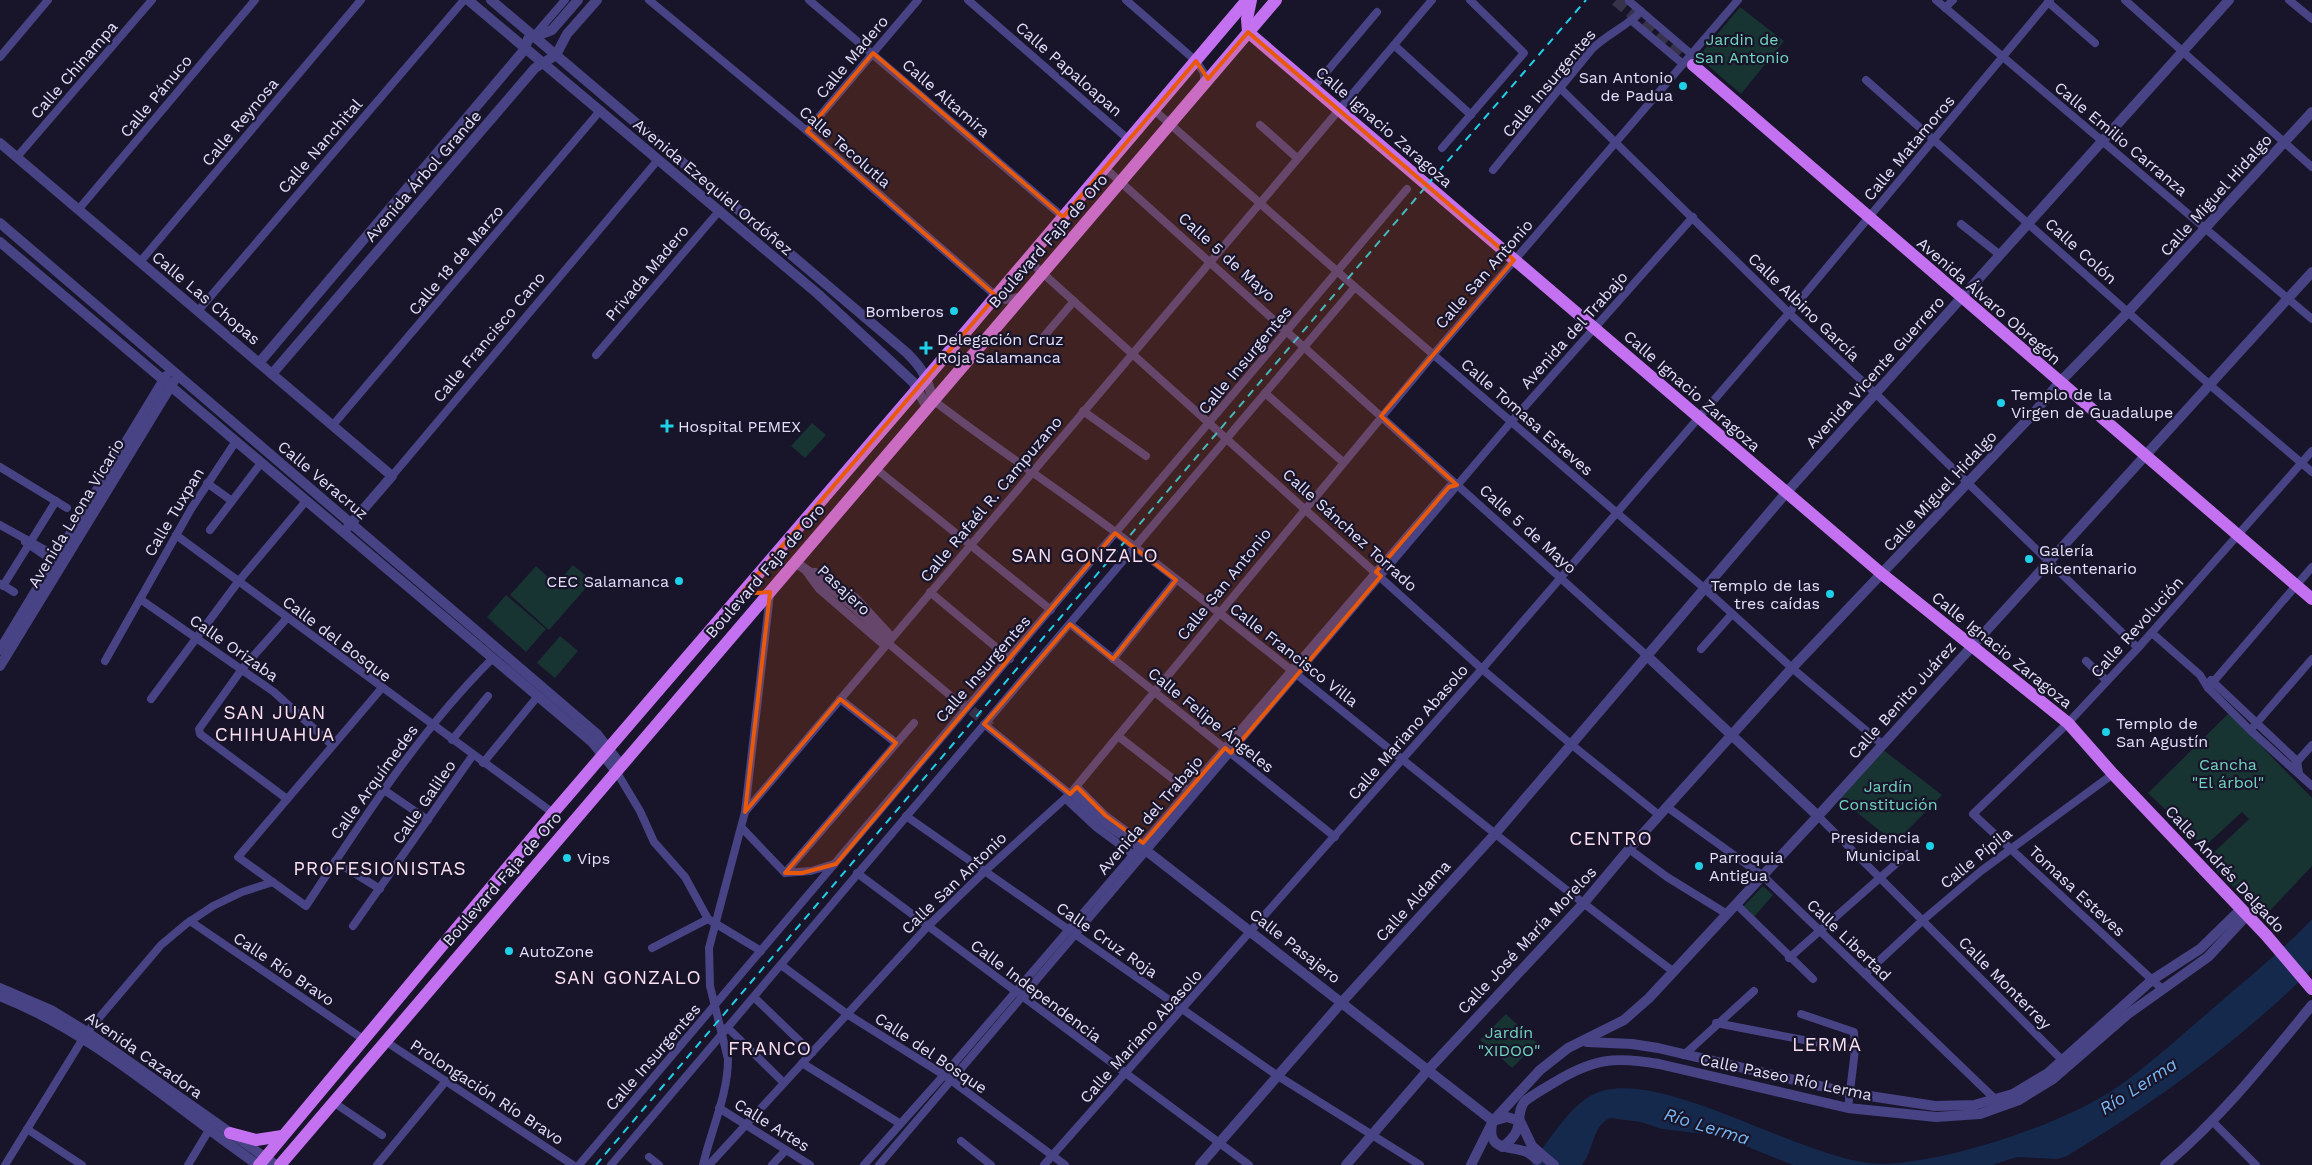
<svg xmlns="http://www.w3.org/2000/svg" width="2312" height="1165" font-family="'Work Sans',sans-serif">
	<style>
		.green { fill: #173332 }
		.water { fill: #15294c }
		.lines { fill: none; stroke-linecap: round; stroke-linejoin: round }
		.tertiary-tunnel { stroke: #363249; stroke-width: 10; stroke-dasharray: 10 5; stroke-linecap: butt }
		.primary-tunnel { stroke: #363249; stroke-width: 12; stroke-dasharray: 12 6; stroke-linecap: butt }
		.minor { stroke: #474384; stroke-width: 8 }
		.tertiary { stroke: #474384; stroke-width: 10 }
		.primary { stroke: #c471f1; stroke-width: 12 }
		.rail { stroke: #1ed1e9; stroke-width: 2; stroke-dasharray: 8 6; stroke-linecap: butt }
		.marked { fill: #e8590c; fill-opacity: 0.2; stroke: #e8590c; stroke-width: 4; stroke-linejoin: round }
		.poi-dot { fill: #1ed1e9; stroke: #181429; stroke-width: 2 }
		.labels { text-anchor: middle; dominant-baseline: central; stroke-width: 4.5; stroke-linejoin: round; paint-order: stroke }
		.park-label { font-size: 16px; fill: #71d6bf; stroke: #181429 }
		.street-label { font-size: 16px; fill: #e3dffc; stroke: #181429 }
		.poi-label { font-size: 16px; fill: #e3dffc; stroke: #181429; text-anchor: start }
		.water-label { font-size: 18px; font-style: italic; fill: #77b7f2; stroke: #181429 }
		.quarter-label { font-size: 19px; letter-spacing: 1px; fill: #fce1f2; stroke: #181429 }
	</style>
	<rect width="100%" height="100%" fill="#181429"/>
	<g class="green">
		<polygon points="1740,7 1784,41 1741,94 1698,57"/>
		<polygon points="812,423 826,435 805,458 791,446"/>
		<polygon points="573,565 592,581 549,630 510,595 536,566 556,584"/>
		<polygon points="506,595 546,629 526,652 487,617"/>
		<polygon points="560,636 578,651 555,678 537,663"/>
		<polygon points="2229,713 2312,798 2312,866 2264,917 2206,860 2249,819 2242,812 2204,847 2148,793"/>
		<polygon points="1882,749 1942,795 1895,843 1839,798"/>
		<polygon points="1763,886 1773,895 1754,917 1743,907"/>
		<polygon points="1506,1014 1537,1043 1512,1068 1480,1040"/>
	</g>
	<path class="water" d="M 2312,919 L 2312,969 C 2240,1041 2154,1103 2067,1156 L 2057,1159 L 2017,1157 L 1992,1165 L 1793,1165 L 1720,1136 L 1662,1129 L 1641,1122 L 1610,1118 C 1592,1126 1594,1150 1582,1165 L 1531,1165 C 1546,1144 1568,1109 1590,1096 C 1654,1059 1805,1165 1885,1164 C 1951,1161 2061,1125 2116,1088 C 2152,1063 2185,1032 2218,1004 C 2250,976 2283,950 2312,919 Z"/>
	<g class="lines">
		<polyline class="tertiary-tunnel" points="960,701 993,728"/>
		<polyline class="primary-tunnel" points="1616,0 1693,65"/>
		<g class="minor">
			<polyline points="649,0 807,131 996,296 1006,300 1021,296"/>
			<polyline points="809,0 1063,217"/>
			<polyline points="968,0 1129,140"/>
			<polyline points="1126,0 1196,61 1204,73 1204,83"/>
			<polyline points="1630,0 1629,1 1691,54"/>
			<polyline points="1936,0 2312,319"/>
			<polyline points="2125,0 2312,167"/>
			<polyline points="2289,0 2312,19"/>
			<polyline points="2048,2 2095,43"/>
			<polyline points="1945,8 1953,0"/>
			<polyline points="1632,21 1683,64"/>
			<polyline points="533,37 565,0"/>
			<polyline points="1394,45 1471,115"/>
			<polyline points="0,57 48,0"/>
			<polyline points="1866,80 2210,385 2312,472"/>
			<polyline points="1313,88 1377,12"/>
			<polyline points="1560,88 1789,313 1875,393 2138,648"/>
			<polyline points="1154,110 1355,287 1704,588 1792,668 1882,744"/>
			<polyline points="1260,125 1297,158"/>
			<polyline points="807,131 918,0"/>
			<polyline points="1442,148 1524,53 1470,0"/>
			<polyline points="17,157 152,0"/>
			<polyline points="1105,168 1646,655"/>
			<path d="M 1493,170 L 1592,49 C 1608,33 1628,26 1641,11"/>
			<polyline points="78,210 255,0"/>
			<polyline points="1961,224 2000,255"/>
			<polyline points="1027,259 1482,669 1572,745 1659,815"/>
			<polyline points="140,262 361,0"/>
			<polyline points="198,311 464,0"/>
			<polyline points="1040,341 1074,301"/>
			<polyline points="596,355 720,210"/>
			<polyline points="1265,393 1343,462"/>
			<path d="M 933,400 C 999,451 1069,496 1135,547 C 1316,686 1490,835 1674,972"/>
			<polyline points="1083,411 1146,456"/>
			<polyline points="333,425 599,112"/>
			<polyline points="0,467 67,508"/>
			<polyline points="875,468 1051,610"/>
			<polyline points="392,476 657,161"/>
			<polyline points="207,483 232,501"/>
			<polyline points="0,525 56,556"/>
			<polyline points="210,530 261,463"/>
			<polyline points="176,535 553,813"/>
			<polyline points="25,542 53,561"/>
			<polyline points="805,570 819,589 885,646"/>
			<polyline points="815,572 856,598 892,637"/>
			<polyline points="1,584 14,592"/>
			<polyline points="3,586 56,501"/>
			<polyline points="930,592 1010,659"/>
			<polyline points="140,599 274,692 332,745"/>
			<polyline points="287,618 242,669 199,729 200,734 287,799"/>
			<polyline points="1070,624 1335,837"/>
			<polyline points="2152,633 2200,675 2208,688 2250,730 2312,786"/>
			<polyline points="888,643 966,709"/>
			<polyline points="1701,649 1732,614"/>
			<polyline points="1113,659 1176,580"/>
			<polyline points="105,661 191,509 236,441"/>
			<polyline points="2086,661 2107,681"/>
			<polyline points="2211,680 2297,761 2299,773"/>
			<polyline points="2208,688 2312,567"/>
			<path d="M 381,689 L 238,857 L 306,906 C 363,820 419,731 493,658"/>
			<polyline points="151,699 238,582 306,501"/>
			<polyline points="840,699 896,743"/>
			<polyline points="984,724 1070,794"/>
			<polyline points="2254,726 2312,659"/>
			<polyline points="1118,736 1191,793"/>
			<polyline points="452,740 488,696"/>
			<polyline points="483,763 538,696"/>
			<polyline points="2295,764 2312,745"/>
			<polyline points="616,771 640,811 654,842 685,877 708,919 761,951"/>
			<polyline points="1077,787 1106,816 1129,833"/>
			<polyline points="384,790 428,820"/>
			<polyline points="1066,799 1096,827 1135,856"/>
			<polyline points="1667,807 1763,876 1997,1101"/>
			<polyline points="745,812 1432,0"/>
			<polyline points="906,816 1278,1076 1420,1165"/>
			<polyline points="1818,816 2065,1063"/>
			<polyline points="742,828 785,873 811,871 834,864"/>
			<polyline points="1629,849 1667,877 1727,914"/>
			<polyline points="335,861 380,889"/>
			<polyline points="785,873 914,723"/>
			<polyline points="857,873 1249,1165"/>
			<polyline points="1737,905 1813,979"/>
			<polyline points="190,921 363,1039"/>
			<polyline points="353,926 473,755"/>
			<polyline points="652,948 708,919"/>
			<polyline points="1789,958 1907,854"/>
			<polyline points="781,965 847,1014 944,1075 1065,1165"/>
			<polyline points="1865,974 1923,920 1981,871 2113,774"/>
			<polyline points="2161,988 1973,814 2068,723 2138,648 2312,451"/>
			<polyline points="757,1000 812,1053"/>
			<polyline points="1801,1014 1854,1032 1855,1050 1848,1108"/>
			<polyline points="1716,1023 1855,1050"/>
			<polyline points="723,1028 730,1030 784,1083"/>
			<polyline points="385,1041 573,1165"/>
			<polyline points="1684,1055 1754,991"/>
			<polyline points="802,1063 899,1123"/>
			<polyline points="333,1102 382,1135"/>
			<polyline points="719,1108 810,1165"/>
			<polyline points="2212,1121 2256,1165"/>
			<polyline points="27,1129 82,1165"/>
			<polyline points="961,1141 991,1165"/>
			<polyline points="649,1157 659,1165"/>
			<polyline points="5,1165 87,1032 161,945 186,924 213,906 242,892 273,882"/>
			<polyline points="188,1165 209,1130"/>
			<polyline points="377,1165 446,1081"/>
			<polyline points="579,1165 1407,189"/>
			<polyline points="611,1165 1355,287"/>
			<path d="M 703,1165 C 711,1130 728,1095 728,1059 L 710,986 L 709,948 L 745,812 L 770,594"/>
			<polyline points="709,1165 927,927 985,871 1070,794 1433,355 1738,0"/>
			<polyline points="772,1165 786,1150"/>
			<polyline points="864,1165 944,1075 1449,487 1457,485"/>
			<polyline points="879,1165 1511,422 1693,217"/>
			<polyline points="1044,1165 1482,669 1789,313 2050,0"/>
		</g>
		<g class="tertiary">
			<polyline points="468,0 818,294 913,382 927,407"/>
			<path d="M 491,0 L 907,353 C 924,370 927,378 933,400"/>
			<polyline points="0,143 392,476 348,527"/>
			<polyline points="0,223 597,734 621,765"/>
			<polyline points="0,242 592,742 616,771"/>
			<polyline points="259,363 525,49 528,39 552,30 578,0"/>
			<polyline points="272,374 535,68 556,55 567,34 597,0"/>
			<path d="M 795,562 C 828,585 860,608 886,639"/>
			<polyline points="0,650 166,376"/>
			<polyline points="1646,655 1818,816"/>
			<polyline points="0,666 174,381"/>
			<polyline points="1076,797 1099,819 1148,852 1493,1121"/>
			<polyline points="0,988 51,1010 87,1032 276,1165"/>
			<path d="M 0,996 C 96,1034 174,1107 258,1165"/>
			<polyline points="1587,1042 1632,1044 1658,1048 1850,1093 1935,1106 1974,1105 2013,1094 2048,1073 2152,980 2200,949 2241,909"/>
			<polyline points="1493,1121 1507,1117 1520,1121 1532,1146 1554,1165"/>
			<path d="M 1492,1124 C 1487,1150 1508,1146 1524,1151 C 1529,1152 1533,1156 1537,1160"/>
			<path d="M 1502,1147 C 1528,1129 1513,1116 1525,1101 C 1534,1094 1545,1088 1555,1082 C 1593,1059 1614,1056 1659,1064 L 1848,1108 L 1936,1117 L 1980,1114 L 2019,1100 L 2053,1079 L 2128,1014 L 2208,957 L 2247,915"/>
			<polyline points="1200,1165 1342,1002 1494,835 1786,493 2229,0"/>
			<polyline points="1346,1165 1428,1070 1583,904 1629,849 1792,668 2032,415 2059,383 2128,312 2312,112"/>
			<polyline points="1471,1165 1493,1121 1540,1070 1568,1048 1624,1020 1649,998 1818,816 2312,272"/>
			<path d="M 2165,1165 C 2221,1118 2266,1061 2312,1005"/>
		</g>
		<g class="primary">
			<polyline points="1251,0 1247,19 1248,32 1882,574 2068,723 2113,774 2266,935 2312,989"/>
			<polyline points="1693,65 2312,599"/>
			<polyline points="230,1133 256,1140 282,1136"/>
			<polyline points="259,1165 553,813 913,394 1247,0"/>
			<polyline points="280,1165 1276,0"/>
		</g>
		<polyline class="rail" points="596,1165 1434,177 1586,0"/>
	</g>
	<path class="marked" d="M 1248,32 L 1514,260 L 1381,416 L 1457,485 L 1449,487 L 1376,572 L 1381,576 L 1231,753 L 1225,748 L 1143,843 L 1106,816 L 1077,787 L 1070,794 L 984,724 L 1070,624 L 1113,659 L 1176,580 L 1115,533 L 836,864 L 802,873 L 785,873 L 896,743 L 840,699 L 745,812 L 770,592 L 741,594 L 996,296 L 807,131 L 873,53 L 1063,217 L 1196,61 L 1208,79 Z"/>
	<g class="poi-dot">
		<circle cx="1683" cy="86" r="5"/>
		<circle cx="954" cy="311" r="5"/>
		<path d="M923.5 340.5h5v5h5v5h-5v5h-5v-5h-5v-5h5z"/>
		<circle cx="2001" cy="403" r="5"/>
		<path d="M664.5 418.5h5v5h5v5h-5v5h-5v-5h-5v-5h5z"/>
		<circle cx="2029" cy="559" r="5"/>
		<circle cx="679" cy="581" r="5"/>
		<circle cx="1830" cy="594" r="5"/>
		<circle cx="2106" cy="732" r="5"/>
		<circle cx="1930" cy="846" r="5"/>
		<circle cx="567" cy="858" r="5"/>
		<circle cx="1699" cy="866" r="5"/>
		<circle cx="509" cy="951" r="5"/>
	</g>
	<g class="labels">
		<g class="park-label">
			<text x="1742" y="39">Jardin de<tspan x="1742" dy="18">San Antonio</tspan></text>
			<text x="2228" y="764">Cancha<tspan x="2228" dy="18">"El árbol"</tspan></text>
			<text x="1888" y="786">Jardín<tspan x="1888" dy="18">Constitución</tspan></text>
			<text x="1509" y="1032">Jardín<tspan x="1509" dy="18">"XIDOO"</tspan></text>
		</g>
		<g class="street-label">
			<text transform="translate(852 57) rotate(-50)">Calle Madero</text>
			<text transform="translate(1069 69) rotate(41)">Calle Papaloapan</text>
			<text transform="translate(74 70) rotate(-49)">Calle Chinampa</text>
			<text transform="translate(1549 83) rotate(-50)">Calle Insurgentes</text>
			<text transform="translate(156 96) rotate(-50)">Calle Pánuco</text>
			<text transform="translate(946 98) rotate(41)">Calle Altamira</text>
			<text transform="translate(240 122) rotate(-50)">Calle Reynosa</text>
			<text transform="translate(1384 127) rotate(41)">Calle Ignacio Zaragoza</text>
			<text transform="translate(2121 139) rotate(40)">Calle Emilio Carranza</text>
			<text transform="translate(320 146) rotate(-49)">Calle Nanchital</text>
			<text transform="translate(845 147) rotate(41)">Calle Tecolutla</text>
			<text transform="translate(1909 148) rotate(-50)">Calle Matamoros</text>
			<text transform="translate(423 176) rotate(-49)">Avenida Árbol Grande</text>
			<text transform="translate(713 187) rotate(40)">Avenida Ezequiel Ordóñez</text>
			<text transform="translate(2216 195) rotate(-48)">Calle Miguel Hidalgo</text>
			<text transform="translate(1048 241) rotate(-49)">Boulevard Faja de Oro</text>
			<text transform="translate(2081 251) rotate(42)">Calle Colón</text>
			<text transform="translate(1227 257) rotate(42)">Calle 5 de Mayo</text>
			<text transform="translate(456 260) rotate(-50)">Calle 18 de Marzo</text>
			<text transform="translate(647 273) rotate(-50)">Privada Madero</text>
			<text transform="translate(1484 274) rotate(-49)">Calle San Antonio</text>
			<text transform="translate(206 298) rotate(40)">Calle Las Chopas</text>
			<text transform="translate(1989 301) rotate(41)">Avenida Álvaro Obregón</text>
			<text transform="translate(1804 307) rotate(44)">Calle Albino García</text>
			<text transform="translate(1574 330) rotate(-48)">Avenida del Trabajo</text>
			<text transform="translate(489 337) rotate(-50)">Calle Francisco Cano</text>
			<text transform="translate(1245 360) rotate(-50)">Calle Insurgentes</text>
			<text transform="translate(1875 372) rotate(-48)">Avenida Vicente Guerrero</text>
			<text transform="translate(1692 391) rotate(41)">Calle Ignacio Zaragoza</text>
			<text transform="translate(1527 417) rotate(41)">Calle Tomasa Esteves</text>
			<text transform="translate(323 480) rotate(40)">Calle Veracruz</text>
			<text transform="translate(1940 491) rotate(-47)">Calle Miguel Hidalgo</text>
			<text transform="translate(991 499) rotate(-50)">Calle Rafaél R. Campuzano</text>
			<text transform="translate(174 512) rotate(-59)">Calle Tuxpan</text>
			<text transform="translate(76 513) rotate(-59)">Avenida Leona Vicario</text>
			<text transform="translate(1528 529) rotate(42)">Calle 5 de Mayo</text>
			<text transform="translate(1350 530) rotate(42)">Calle Sánchez Torrado</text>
			<text transform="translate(765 571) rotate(-49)">Boulevard Faja de Oro</text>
			<text transform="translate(1224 584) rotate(-51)">Calle San Antonio</text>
			<text transform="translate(844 590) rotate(43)">Pasajero</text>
			<text transform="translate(2137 627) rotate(-48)">Calle Revolución</text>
			<text transform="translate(337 639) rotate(37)">Calle del Bosque</text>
			<text transform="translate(234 648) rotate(35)">Calle Orizaba</text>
			<text transform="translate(2002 650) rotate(39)">Calle Ignacio Zaragoza</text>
			<text transform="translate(1294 655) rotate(38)">Calle Francisco Villa</text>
			<text transform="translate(983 669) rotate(-49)">Calle Insurgentes</text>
			<text transform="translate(1902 700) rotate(-48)">Calle Benito Juárez</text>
			<text transform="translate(1211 720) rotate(39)">Calle Felipe Ángeles</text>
			<text transform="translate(1408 732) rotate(-49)">Calle Mariano Abasolo</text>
			<text transform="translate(374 782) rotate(-54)">Calle Arquímedes</text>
			<text transform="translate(424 802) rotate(-55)">Calle Galileo</text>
			<text transform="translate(1150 815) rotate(-49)">Avenida del Trabajo</text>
			<text transform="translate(1976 858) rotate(-39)">Calle Pípila</text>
			<text transform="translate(2225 869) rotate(47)">Calle Andrés Delgado</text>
			<text transform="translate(502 879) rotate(-49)">Boulevard Faja de Oro</text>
			<text transform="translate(954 883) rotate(-44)">Calle San Antonio</text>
			<text transform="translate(2077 891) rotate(43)">Tomasa Esteves</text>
			<text transform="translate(1413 901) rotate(-48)">Calle Aldama</text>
			<text transform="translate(1107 940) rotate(35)">Calle Cruz Roja</text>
			<text transform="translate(1527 940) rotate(-47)">Calle José María Morelos</text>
			<text transform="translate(1849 940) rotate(44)">Calle Libertad</text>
			<text transform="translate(1295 946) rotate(38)">Calle Pasajero</text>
			<text transform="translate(284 969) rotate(34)">Calle Río Bravo</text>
			<text transform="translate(2005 983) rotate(45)">Calle Monterrey</text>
			<text transform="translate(1036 991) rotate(37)">Calle Independencia</text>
			<text transform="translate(1141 1036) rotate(-48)">Calle Mariano Abasolo</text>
			<text transform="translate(931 1053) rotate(34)">Calle del Bosque</text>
			<text transform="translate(144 1055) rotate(35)">Avenida Cazadora</text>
			<text transform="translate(653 1057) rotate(-49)">Calle Insurgentes</text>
			<text transform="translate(1786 1077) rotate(12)">Calle Paseo Río Lerma</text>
			<text transform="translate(487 1092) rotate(33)">Prolongación Río Bravo</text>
			<text transform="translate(772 1125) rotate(32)">Calle Artes</text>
		</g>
		<g class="poi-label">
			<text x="1673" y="77" text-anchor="end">San Antonio<tspan x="1673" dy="18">de Padua</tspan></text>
			<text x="944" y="311" text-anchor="end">Bomberos</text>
			<text x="937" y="339">Delegación Cruz<tspan x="937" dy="18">Roja Salamanca</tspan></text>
			<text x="2011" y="394">Templo de la<tspan x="2011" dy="18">Virgen de Guadalupe</tspan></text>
			<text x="678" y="426">Hospital PEMEX</text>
			<text x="2039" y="550">Galería<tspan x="2039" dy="18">Bicentenario</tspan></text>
			<text x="669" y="581" text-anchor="end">CEC Salamanca</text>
			<text x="1820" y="585" text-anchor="end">Templo de las<tspan x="1820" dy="18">tres caídas</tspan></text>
			<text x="2116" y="723">Templo de<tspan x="2116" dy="18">San Agustín</tspan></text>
			<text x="1920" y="837" text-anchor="end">Presidencia<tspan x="1920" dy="18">Municipal</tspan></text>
			<text x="1709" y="857">Parroquia<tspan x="1709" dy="18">Antigua</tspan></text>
			<text x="577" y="858">Vips</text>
			<text x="519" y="951">AutoZone</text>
		</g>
		<g class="water-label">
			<text transform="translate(2138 1086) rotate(-33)">Río Lerma</text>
			<text transform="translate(1707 1126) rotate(17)">Río Lerma</text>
		</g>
		<g class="quarter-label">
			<text x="1085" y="555">SAN GONZALO</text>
			<text x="275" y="712">SAN JUAN<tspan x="275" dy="22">CHIHUAHUA</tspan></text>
			<text x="1611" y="838">CENTRO</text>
			<text x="380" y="868">PROFESIONISTAS</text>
			<text x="628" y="977">SAN GONZALO</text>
			<text x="1827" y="1044">LERMA</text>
			<text x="770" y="1048">FRANCO</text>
		</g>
	</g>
</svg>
